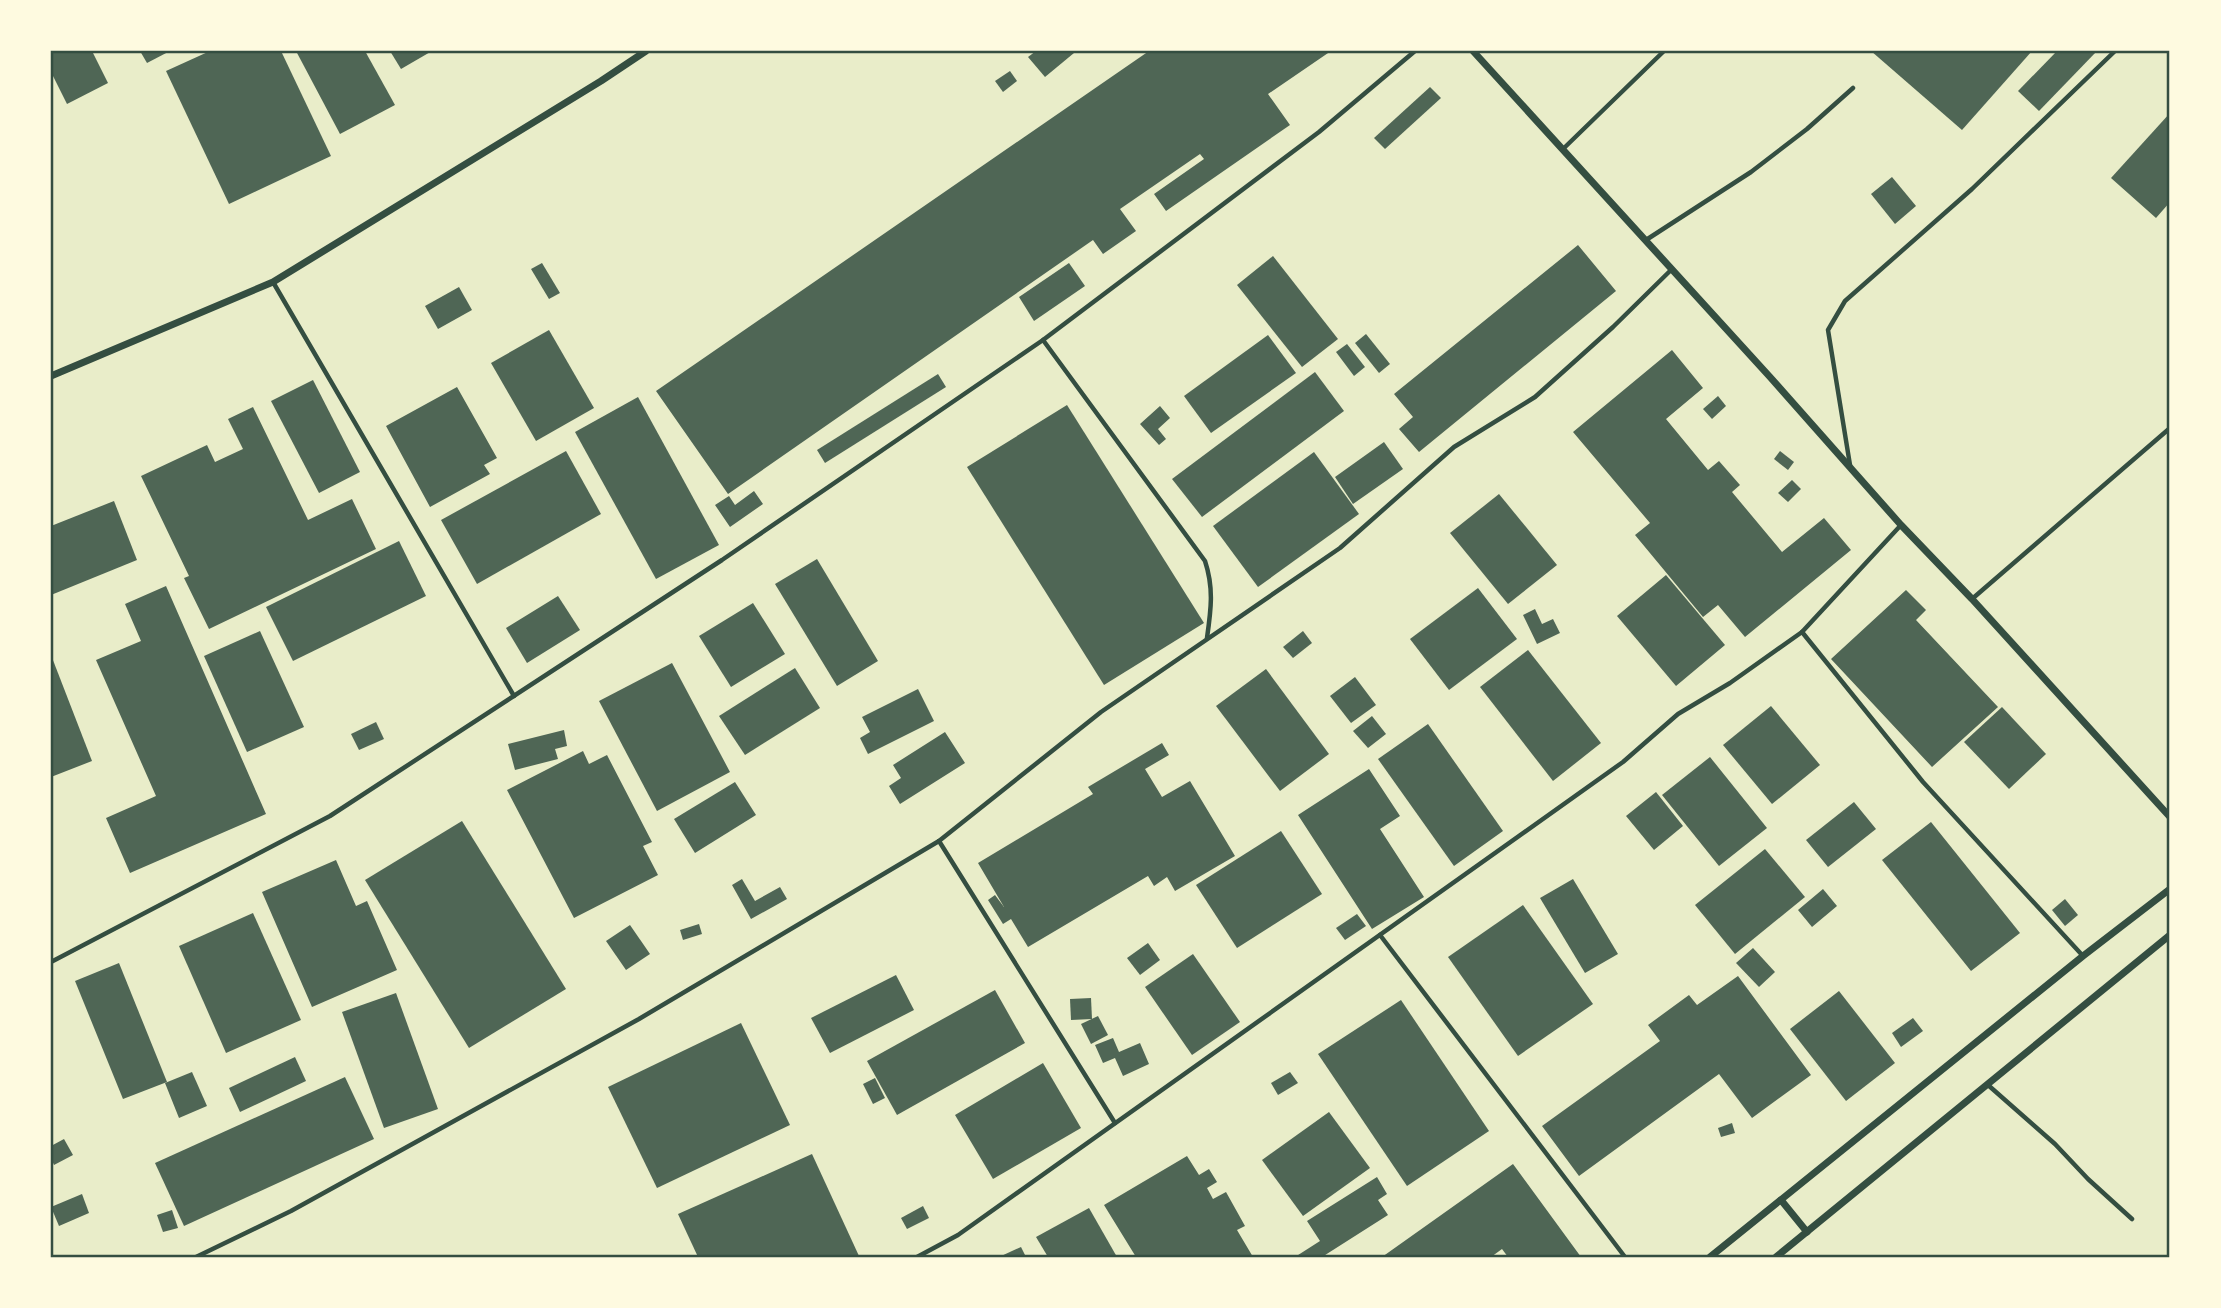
<svg xmlns="http://www.w3.org/2000/svg" width="2221" height="1308" font-family="Montserrat,sans-serif">
	<style>
		.building { fill: #4f6655 }
		.lines { fill: none; stroke-linecap: round; stroke-linejoin: round }
		.service { stroke: #344e41; stroke-width: 4.5 }
		.minor { stroke: #344e41; stroke-width: 7 }
		.neatline { fill: none; stroke: #344e41; stroke-width: 2.5 }
	</style>
	<rect width="100%" height="100%" fill="#e9edc9"/>
	<g class="building">
		<polygon points="51,51 92,51 108,83 67,104 51,72"/>
		<polygon points="140,51 170,51 147,63"/>
		<polygon points="210,51 281,51 331,156 229,204 166,71"/>
		<polygon points="296,51 365,51 395,105 340,134"/>
		<polygon points="390,51 432,51 401,69"/>
		<polygon points="1036,51 1072,51 1074,53 1045,77 1028,57"/>
		<polygon points="1149,51 1331,51 1268,94 1290,125 1166,211 1154,194 1204,159 1200,154 1120,209 1136,231 1103,254 1093,240 728,494 656,391"/>
		<polygon points="1871,51 2032,51 1962,130"/>
		<polygon points="2057,51 2097,51 2039,111 2018,91"/>
		<polygon points="1010,71 1017,81 1003,92 995,81"/>
		<polygon points="1430,87 1441,98 1385,149 1374,138"/>
		<polygon points="2170,113 2170,202 2156,218 2111,178"/>
		<polygon points="1892,177 1916,206 1895,224 1871,194"/>
		<polygon points="1578,245 1616,291 1419,452 1399,429 1413,417 1394,394"/>
		<polygon points="1273,256 1338,339 1302,367 1237,285"/>
		<polygon points="542,263 560,293 549,299 531,269"/>
		<polygon points="1069,263 1085,286 1034,321 1019,297"/>
		<polygon points="459,287 472,310 438,329 425,306"/>
		<polygon points="549,330 594,408 536,441 491,363"/>
		<polygon points="1366,334 1390,364 1379,373 1355,343"/>
		<polygon points="1268,335 1296,373 1211,433 1184,396"/>
		<polygon points="1347,344 1365,367 1354,376 1336,352"/>
		<polygon points="1672,350 1703,388 1666,419 1708,470 1719,461 1740,485 1732,492 1782,552 1824,518 1851,550 1745,637 1718,605 1703,617 1635,535 1650,523 1573,432"/>
		<polygon points="1315,372 1344,411 1202,517 1172,479"/>
		<polygon points="938,374 946,387 825,463 817,450"/>
		<polygon points="313,380 360,472 319,493 271,401"/>
		<polygon points="457,387 497,458 484,465 490,474 430,507 386,426"/>
		<polygon points="1718,396 1726,406 1712,419 1703,409"/>
		<polygon points="638,397 719,545 656,579 575,432"/>
		<polygon points="1067,405 1204,623 1104,685 967,467"/>
		<polygon points="1160,406 1170,418 1158,429 1166,439 1159,445 1140,424"/>
		<polygon points="253,407 308,520 352,499 376,549 209,629 184,578 189,576 141,476 207,445 215,462 243,449 228,419"/>
		<polygon points="1384,442 1403,469 1353,504 1335,477"/>
		<polygon points="566,451 601,514 477,584 441,520"/>
		<polygon points="1780,451 1794,462 1788,470 1774,459"/>
		<polygon points="1314,452 1359,514 1258,587 1213,526"/>
		<polygon points="1792,480 1801,489 1788,502 1778,493"/>
		<polygon points="754,491 763,504 730,527 715,505 729,496 735,505"/>
		<polygon points="1499,494 1557,565 1508,604 1450,533"/>
		<polygon points="114,501 137,560 51,595 51,526"/>
		<polygon points="399,541 426,596 293,661 266,607"/>
		<polygon points="817,559 878,661 837,686 775,584"/>
		<polygon points="1666,575 1725,645 1676,686 1617,616"/>
		<polygon points="166,586 266,814 130,873 106,818 156,796 96,660 141,641 125,604"/>
		<polygon points="1478,588 1517,639 1449,690 1410,639"/>
		<polygon points="1906,590 1926,610 1916,620 1998,707 1932,767 1831,659"/>
		<polygon points="558,596 580,630 527,663 506,628"/>
		<polygon points="753,603 785,654 731,687 699,636"/>
		<polygon points="1535,609 1542,624 1553,619 1560,633 1537,644 1523,615"/>
		<polygon points="260,631 304,727 247,752 204,656"/>
		<polygon points="1303,631 1312,643 1293,658 1283,647"/>
		<polygon points="1528,650 1601,743 1553,781 1480,687"/>
		<polygon points="51,655 92,761 51,777"/>
		<polygon points="672,663 730,772 657,811 599,701"/>
		<polygon points="795,668 820,708 745,755 719,716"/>
		<polygon points="1266,669 1329,754 1280,791 1216,706"/>
		<polygon points="1355,677 1376,705 1351,723 1330,696"/>
		<polygon points="918,689 934,721 868,754 860,738 870,732 862,717"/>
		<polygon points="1771,706 1820,765 1772,804 1723,745"/>
		<polygon points="2002,707 2046,754 2009,789 1964,742"/>
		<polygon points="1372,716 1386,734 1368,748 1353,731"/>
		<polygon points="376,722 384,739 359,750 351,734"/>
		<polygon points="1428,724 1503,831 1454,866 1378,759"/>
		<polygon points="564,730 567,746 555,749 558,759 515,770 508,744"/>
		<polygon points="945,732 965,763 900,804 889,786 901,778 893,765"/>
		<polygon points="1162,743 1169,755 1145,769 1162,797 1190,781 1235,856 1175,891 1167,877 1154,886 1148,876 1028,947 1011,919 1003,924 988,900 995,895 1004,907 978,863 1093,794 1088,787"/>
		<polygon points="583,751 589,764 607,755 652,842 643,846 658,875 574,918 507,790"/>
		<polygon points="1710,757 1767,828 1719,866 1662,795"/>
		<polygon points="1369,769 1400,816 1380,829 1424,897 1372,929 1298,815"/>
		<polygon points="735,782 756,815 695,853 674,819"/>
		<polygon points="1656,792 1683,826 1654,850 1626,816"/>
		<polygon points="1854,802 1876,829 1828,867 1806,840"/>
		<polygon points="462,821 566,989 469,1048 365,880"/>
		<polygon points="1931,822 2020,933 1971,971 1882,860"/>
		<polygon points="1281,831 1322,894 1237,948 1196,885"/>
		<polygon points="1765,849 1805,897 1735,954 1695,905"/>
		<polygon points="336,860 356,906 367,901 397,970 312,1007 262,892"/>
		<polygon points="742,879 755,901 780,887 787,899 751,919 732,885"/>
		<polygon points="1573,879 1618,954 1585,973 1540,898"/>
		<polygon points="1823,889 1837,906 1812,927 1798,910"/>
		<polygon points="2065,899 2078,915 2065,926 2052,910"/>
		<polygon points="1523,905 1593,1004 1518,1056 1448,957"/>
		<polygon points="253,913 301,1020 226,1053 179,946"/>
		<polygon points="1357,914 1366,926 1345,940 1336,928"/>
		<polygon points="699,924 702,934 683,940 680,930"/>
		<polygon points="630,925 650,954 626,970 606,941"/>
		<polygon points="1148,943 1160,960 1140,975 1127,958"/>
		<polygon points="1753,948 1775,972 1759,987 1736,963"/>
		<polygon points="1193,954 1240,1022 1192,1055 1145,987"/>
		<polygon points="119,963 167,1082 123,1099 75,981"/>
		<polygon points="896,975 914,1010 830,1053 811,1018"/>
		<polygon points="1738,976 1811,1075 1752,1118 1719,1074 1579,1176 1542,1126 1660,1041 1648,1025 1689,995 1697,1005"/>
		<polygon points="995,990 1025,1043 897,1115 867,1061"/>
		<polygon points="1839,991 1895,1063 1846,1101 1790,1029"/>
		<polygon points="396,993 438,1109 384,1128 342,1012"/>
		<polygon points="1091,998 1092,1019 1071,1020 1070,999"/>
		<polygon points="1401,1000 1489,1131 1407,1186 1318,1054"/>
		<polygon points="1098,1016 1108,1035 1091,1044 1081,1024"/>
		<polygon points="1913,1018 1923,1031 1901,1047 1892,1033"/>
		<polygon points="741,1023 790,1125 657,1188 608,1087"/>
		<polygon points="1113,1038 1119,1052 1140,1043 1149,1064 1123,1076 1115,1058 1103,1063 1095,1045"/>
		<polygon points="295,1057 306,1081 240,1112 229,1088"/>
		<polygon points="1043,1063 1081,1128 993,1179 955,1115"/>
		<polygon points="192,1072 207,1106 179,1118 165,1083"/>
		<polygon points="1290,1072 1298,1083 1278,1095 1271,1083"/>
		<polygon points="345,1077 374,1139 184,1226 155,1163"/>
		<polygon points="875,1078 885,1098 873,1104 863,1084"/>
		<polygon points="1329,1112 1370,1168 1303,1216 1262,1160"/>
		<polygon points="1732,1123 1735,1133 1721,1137 1718,1128"/>
		<polygon points="64,1139 73,1155 54,1165 51,1158 51,1146"/>
		<polygon points="812,1154 859,1256 698,1257 678,1214"/>
		<polygon points="1187,1156 1199,1175 1209,1169 1217,1182 1207,1188 1213,1199 1226,1192 1245,1226 1237,1230 1253,1257 1136,1257 1104,1205"/>
		<polygon points="1513,1164 1581,1257 1508,1257 1502,1249 1491,1257 1382,1257"/>
		<polygon points="1377,1177 1387,1194 1378,1200 1388,1215 1322,1257 1295,1257 1320,1241 1307,1221"/>
		<polygon points="82,1194 89,1213 59,1226 51,1207"/>
		<polygon points="923,1206 929,1218 907,1229 901,1218"/>
		<polygon points="1089,1208 1117,1257 1048,1257 1036,1237"/>
		<polygon points="172,1210 178,1228 163,1232 157,1215"/>
		<polygon points="1021,1247 1026,1257 999,1257"/>
	</g>
	<g class="lines">
		<g class="service">
			<polyline points="1563,149 1664,51"/>
			<polyline points="1646,240 1751,172 1807,129 1853,88"/>
			<polyline points="273,282 514,696"/>
			<path d="M 1043,340 L 1205,561 C 1214,588 1211,610 1207,638"/>
			<polyline points="1850,465 1828,330 1845,301 1972,189 2115,51"/>
			<polyline points="1972,599 2170,428"/>
			<polyline points="1802,632 1923,782 2083,956"/>
			<polyline points="939,841 1115,1123"/>
			<polyline points="1380,935 1625,1257"/>
			<polyline points="51,962 330,816 722,560 1043,340 1319,132 1415,51"/>
			<polyline points="1988,1085 2055,1144 2088,1179 2132,1219"/>
			<polyline points="196,1257 291,1211 639,1019 939,841 1101,712 1340,548 1454,447 1535,397 1613,327 1672,269"/>
			<polyline points="917,1257 958,1235 1623,762 1678,714 1730,683 1802,632 1901,525"/>
		</g>
		<g class="minor">
			<polyline points="1473,51 1770,377 1901,525 1972,599 2170,817"/>
			<polyline points="51,376 273,282 601,81 646,51"/>
			<polyline points="1781,1200 1807,1232"/>
			<polyline points="1710,1257 2083,956 2170,889"/>
			<polyline points="1776,1257 2170,935"/>
		</g>
	</g>
	<rect width="2221" height="1308" fill="none" stroke="#fefae0" stroke-width="105"/>
	<rect x="52" y="52" width="2116" height="1204" class="neatline"/>
</svg>
